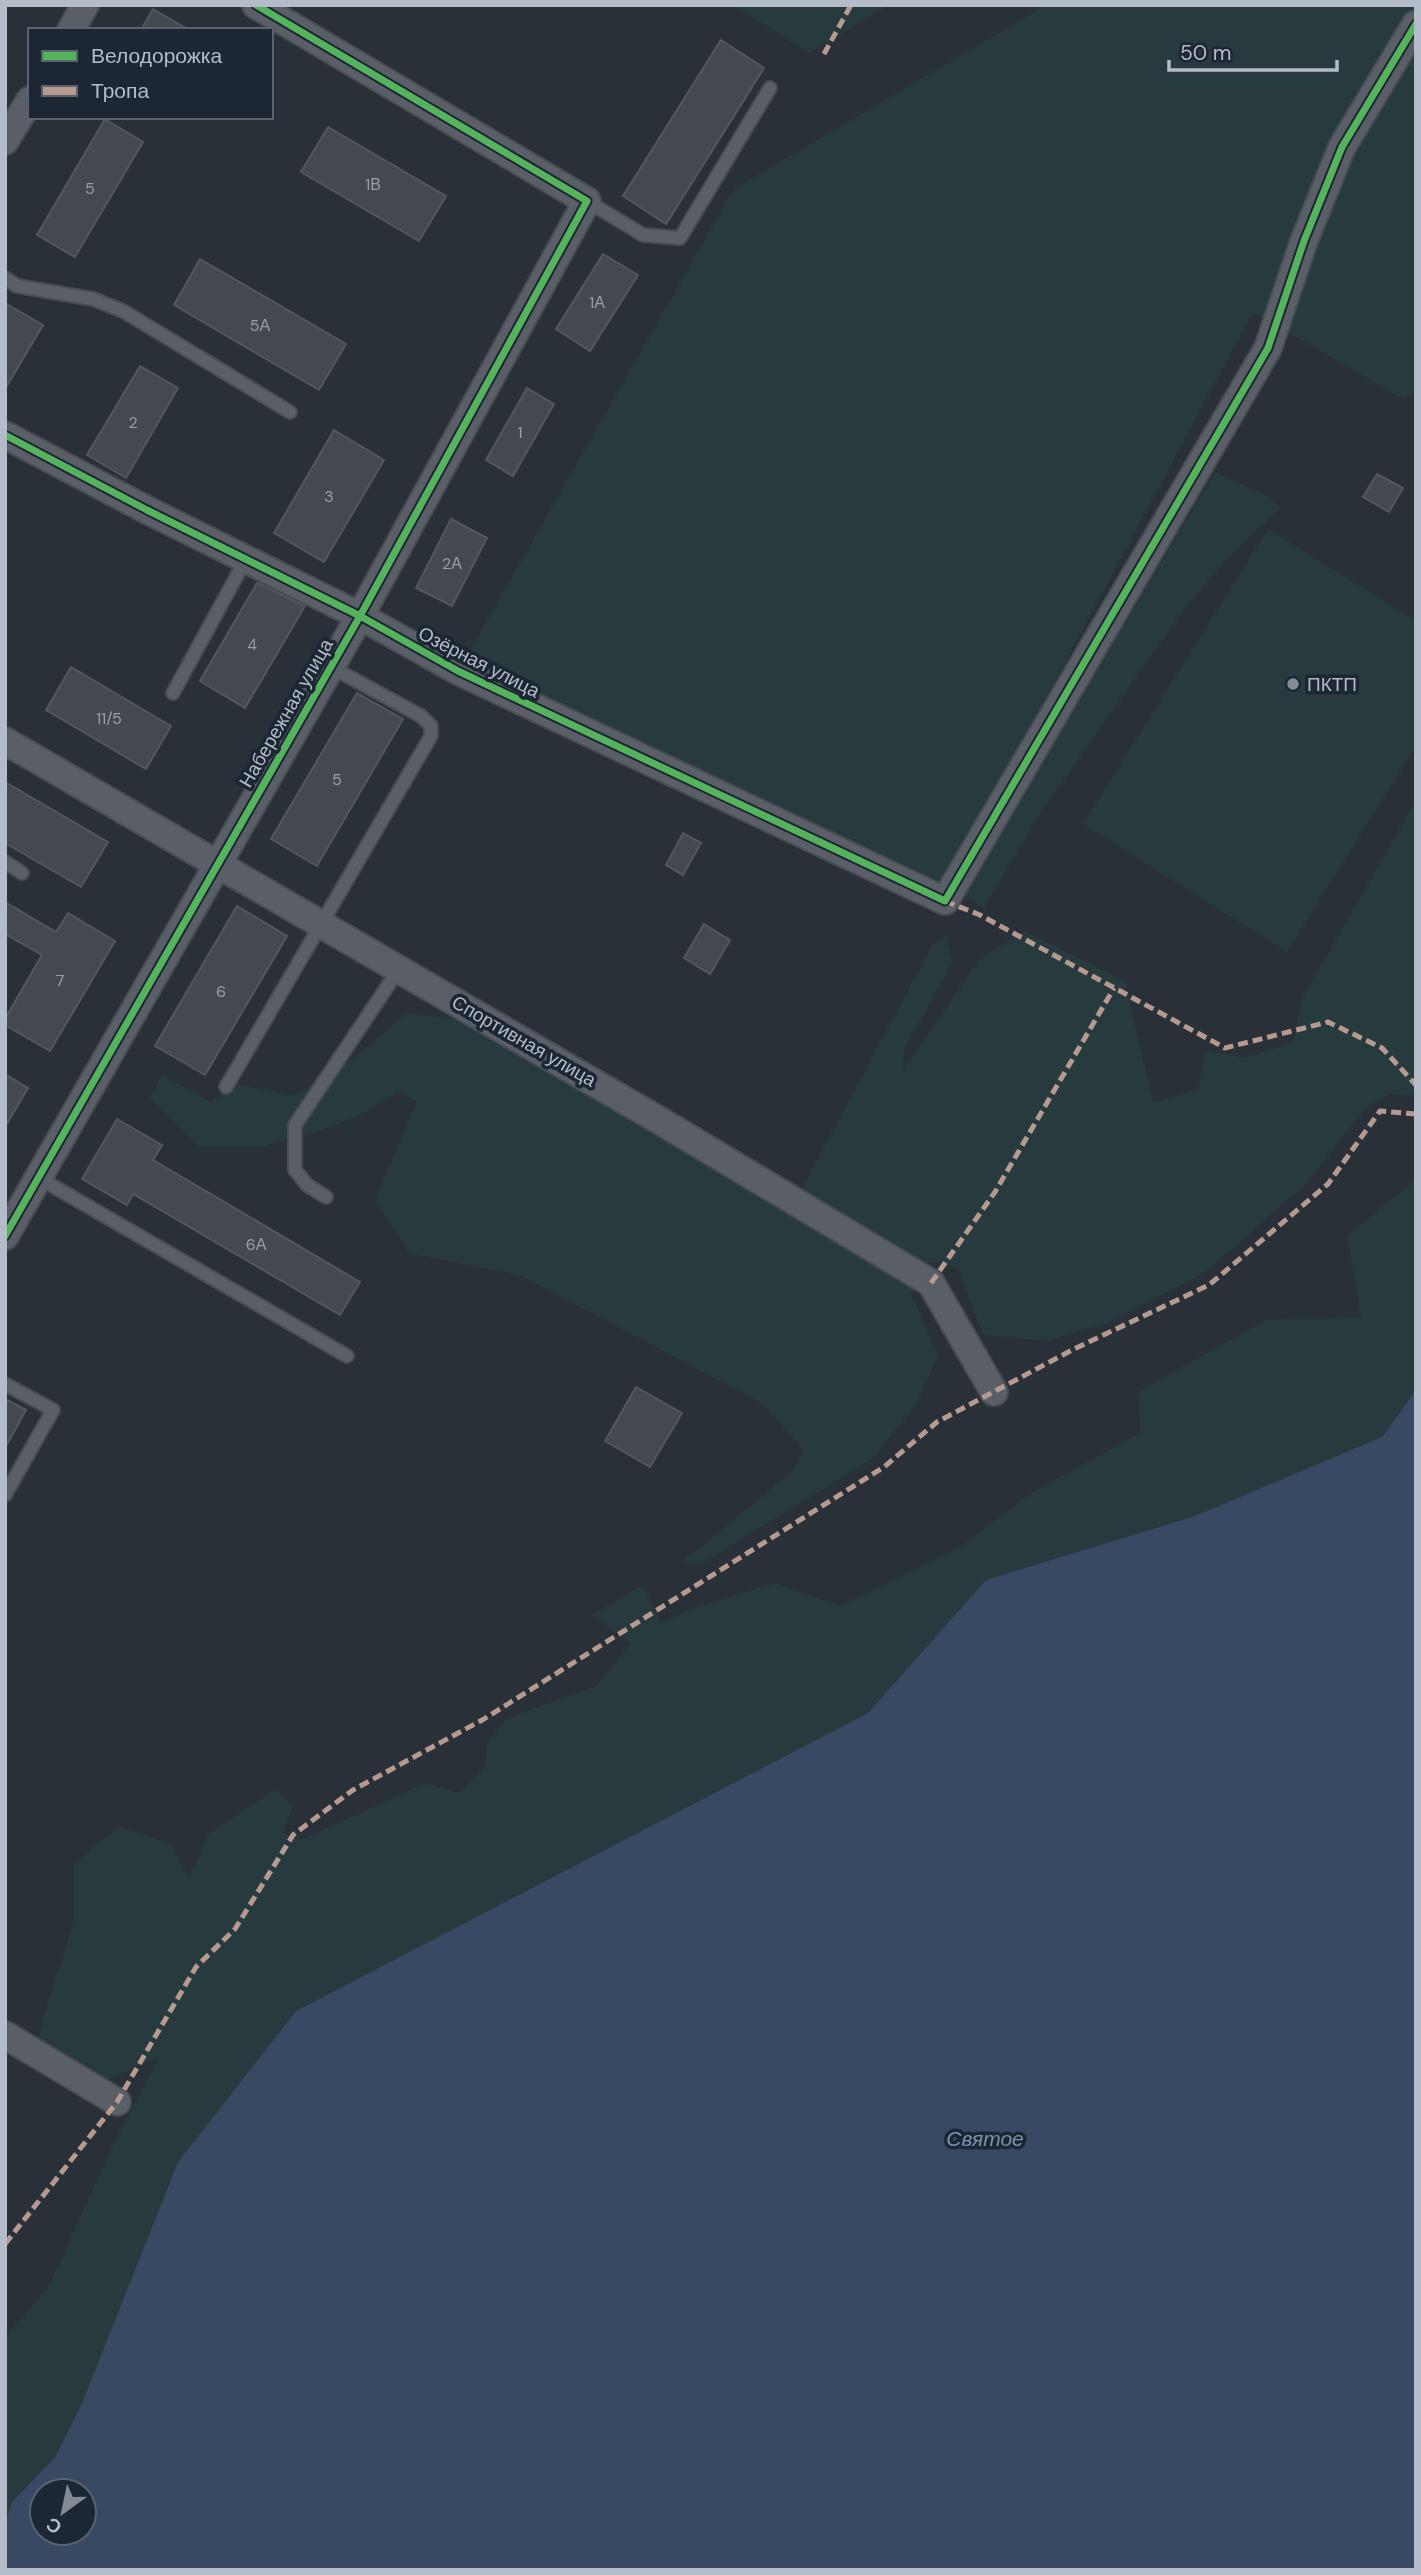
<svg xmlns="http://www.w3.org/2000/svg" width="1421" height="2575" font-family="'DM Sans',sans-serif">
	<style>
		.green { fill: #273a3e }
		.water { fill: #384963; fill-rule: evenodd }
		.building { fill: #444950; stroke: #52575f; stroke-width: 2 }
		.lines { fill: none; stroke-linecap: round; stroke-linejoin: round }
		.lane-casing { stroke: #484c53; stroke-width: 16 }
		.street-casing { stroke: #484c53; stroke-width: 30 }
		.lane { stroke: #5a5e66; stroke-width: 12 }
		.street { stroke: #5a5e66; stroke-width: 26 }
		.quiet { stroke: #b69a8f; stroke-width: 5; stroke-dasharray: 10 5; stroke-linecap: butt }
		.cycleway-casing { stroke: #1d2633; stroke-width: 11 }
		.cycleway { stroke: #56b35d; stroke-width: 7 }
		.poi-dot { fill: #848b96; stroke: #1d2633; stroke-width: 2.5 }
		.labels { text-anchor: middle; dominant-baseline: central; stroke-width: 7; stroke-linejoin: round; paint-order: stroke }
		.number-label { font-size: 16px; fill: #989fab }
		.street-label { font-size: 19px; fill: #b4bcc9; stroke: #1d2633 }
		.poi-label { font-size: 19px; fill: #b4bcc9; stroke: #1d2633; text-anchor: start }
		.water-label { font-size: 21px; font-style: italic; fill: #7c92b1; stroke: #1d2633 }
	</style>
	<rect width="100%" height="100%" fill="#2a3038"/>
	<g class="green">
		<polygon points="733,5 889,5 809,53"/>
		<polygon points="1046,5 1416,5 1416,392 1403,399 1253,312 943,890 463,663 734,189"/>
		<polygon points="1215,472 1268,496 1280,508 1229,556 1182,612 1039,815 984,908 963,895"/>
		<polygon points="1268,529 1416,621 1416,746 1287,952 1083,824"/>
		<polygon points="1416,800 1416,1096 1389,1094 1365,1109 1305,1185 1203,1274 1105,1324 1046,1341 983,1335 957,1267 927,1262 911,1293 938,1355 916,1405 872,1459 701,1564 681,1563 793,1471 804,1451 763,1404 520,1275 409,1253 375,1200 417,1101 397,1092 361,1115 313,1133 260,1147 199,1147 150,1099 162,1075 211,1102 239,1084 293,1096 361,1053 407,1012 513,1029 791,1192 802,1188 933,944 946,936 952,963 904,1050 903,1070 980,959 1024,931 1125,981 1153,1102 1198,1090 1206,1050 1244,1058 1293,1043 1302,999"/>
		<polygon points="1416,1179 1416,1390 1383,1437 1195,1516 986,1580 868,1713 296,2011 178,2162 82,2403 55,2457 12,2502 5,2523 5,2337 48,2288 111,2149 159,2056 85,2091 33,2062 44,2016 74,1920 74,1864 119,1826 171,1844 189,1878 208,1834 276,1789 293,1806 283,1833 301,1840 425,1783 458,1793 486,1766 486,1745 507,1718 596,1686 631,1644 592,1615 643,1585 661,1623 696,1607 776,1583 840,1606 961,1546 1031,1493 1140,1433 1139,1391 1266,1320 1361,1317 1347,1236"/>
	</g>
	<path class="water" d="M 1416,1390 L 1416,2570 L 5,2570 L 5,2523 L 12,2502 L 55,2457 L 82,2403 L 178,2162 L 296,2011 L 868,1713 L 986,1580 L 1195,1516 L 1382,1437 ZM 42,2491 L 84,2491 L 84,2533 L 42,2533 Z"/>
	<g class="building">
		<polygon points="153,9 189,30 141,30"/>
		<polygon points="721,40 764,68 666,224 623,196"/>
		<polygon points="105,119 143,142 75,257 37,235"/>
		<polygon points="328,127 446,196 419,241 301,172"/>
		<polygon points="603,254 638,275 590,351 556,329"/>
		<polygon points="200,259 346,344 319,390 174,305"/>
		<polygon points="5,303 43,325 5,389"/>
		<polygon points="140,366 178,388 126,478 87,455"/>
		<polygon points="527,388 554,404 513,476 486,460"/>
		<polygon points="334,430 384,460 324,562 274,533"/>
		<polygon points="1377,474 1403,488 1389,512 1363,497"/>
		<polygon points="451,519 487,538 452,606 416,588"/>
		<polygon points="257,583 305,606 245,708 200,681"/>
		<polygon points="71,667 171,726 146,769 46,710"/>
		<polygon points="357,693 403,719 317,866 271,839"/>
		<polygon points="5,782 108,842 81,887 5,843"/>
		<polygon points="683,833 701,843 683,875 666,865"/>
		<polygon points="5,902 56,932 68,913 115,941 50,1051 5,1025 5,1019 42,955 5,934"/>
		<polygon points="237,906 287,936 205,1075 155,1046"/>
		<polygon points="704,924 730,940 710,974 684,958"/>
		<polygon points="5,1074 28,1088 5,1127"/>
		<polygon points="117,1119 162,1145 153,1160 360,1282 340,1315 133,1194 127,1205 82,1179"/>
		<polygon points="636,1387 682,1413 650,1467 605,1441"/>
		<polygon points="5,1399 26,1410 5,1448"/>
	</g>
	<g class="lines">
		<defs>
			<g id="lane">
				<polyline points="587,201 643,235 680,238 770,88"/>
				<polyline points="5,278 17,286 93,299 123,311 290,412"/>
				<polyline points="173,693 246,559"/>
				<polyline points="5,862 22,873"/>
				<polyline points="226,1087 431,736 431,726 421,716 331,667"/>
				<polyline points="39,1178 347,1356"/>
				<polyline points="326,1197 307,1185 295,1170 295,1125 399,969"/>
				<polyline points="5,1384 53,1410 5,1495"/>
			</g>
			<g id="street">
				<polyline points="71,30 85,5"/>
				<polyline points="5,141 30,100"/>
				<polyline points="5,435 147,510 360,616 458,671 945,901 1268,348 1304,241 1342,147 1416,24"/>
				<polyline points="5,741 662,1122 931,1283 994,1392"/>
				<polyline points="5,1236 360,616 587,201 256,5"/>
				<polyline points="5,2035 117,2102"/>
			</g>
		</defs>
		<use href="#lane" class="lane-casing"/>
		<use href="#street" class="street-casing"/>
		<use href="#lane" class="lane"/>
		<use href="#street" class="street"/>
		<g class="quiet">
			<polyline points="824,54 851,5"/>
			<polyline points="945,901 980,915 1225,1048 1328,1022 1382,1048 1416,1085"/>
			<polyline points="931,1283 995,1192 1114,988"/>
			<polyline points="5,2244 117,2102 196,1967 235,1929 293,1835 353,1790 484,1719 884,1467 937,1422 1074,1349 1209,1285 1328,1184 1380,1111 1416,1114"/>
		</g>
		<defs>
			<g id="cycleway">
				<polyline points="5,435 147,510 360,616 458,671 945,901 1268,348 1304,241 1342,147 1416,24"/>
				<polyline points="5,1236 360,616 587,201 256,5"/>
			</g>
		</defs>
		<use href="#cycleway" class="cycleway-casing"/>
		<use href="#cycleway" class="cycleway"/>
	</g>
	<circle class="poi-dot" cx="1293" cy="684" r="7"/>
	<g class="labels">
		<g class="number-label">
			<text x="373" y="184">1В</text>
			<text x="90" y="188">5</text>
			<text x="597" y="302">1А</text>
			<text x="260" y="325">5А</text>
			<text x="133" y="422">2</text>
			<text x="520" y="432">1</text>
			<text x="329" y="496">3</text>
			<text x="452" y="563">2А</text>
			<text x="252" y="644">4</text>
			<text x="109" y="718">11/5</text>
			<text x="337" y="779">5</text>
			<text x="60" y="980">7</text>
			<text x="221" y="991">6</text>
			<text x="256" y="1244">6А</text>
		</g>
		<g class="street-label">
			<text transform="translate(479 662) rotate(27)">Озёрная улица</text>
			<text transform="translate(286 713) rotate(-60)">Набережная улица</text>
			<text transform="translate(524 1041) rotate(30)">Спортивная улица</text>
		</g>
		<g class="poi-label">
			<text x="1307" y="684">ПКТП</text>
		</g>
		<g class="water-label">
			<text x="985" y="2139">Святое</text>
		</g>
	</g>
	<rect width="1421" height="2575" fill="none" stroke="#b4bcc9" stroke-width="14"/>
	<rect x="28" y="28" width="245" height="91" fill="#1d2633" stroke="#59626f" stroke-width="2"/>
	<rect x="42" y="51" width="35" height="10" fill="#56b35d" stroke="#59626f" stroke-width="2"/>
	<text x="91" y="63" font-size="21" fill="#b4bcc9">Велодорожка</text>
	<rect x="42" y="86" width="35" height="10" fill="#b69a8f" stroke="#59626f" stroke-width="2"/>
	<text x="91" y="98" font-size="21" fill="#b4bcc9">Тропа</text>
	<g transform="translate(63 2512) rotate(213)"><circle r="33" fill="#1d2633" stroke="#59626f" stroke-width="2"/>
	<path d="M0-5L12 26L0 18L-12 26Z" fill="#848b96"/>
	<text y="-10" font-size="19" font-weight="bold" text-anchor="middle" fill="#b4bcc9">С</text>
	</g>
	<path d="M1169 60v10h168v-10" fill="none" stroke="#b4bcc9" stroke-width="3.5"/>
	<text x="1180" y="60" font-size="21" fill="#b4bcc9" stroke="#1d2633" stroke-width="5" paint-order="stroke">50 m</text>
</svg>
